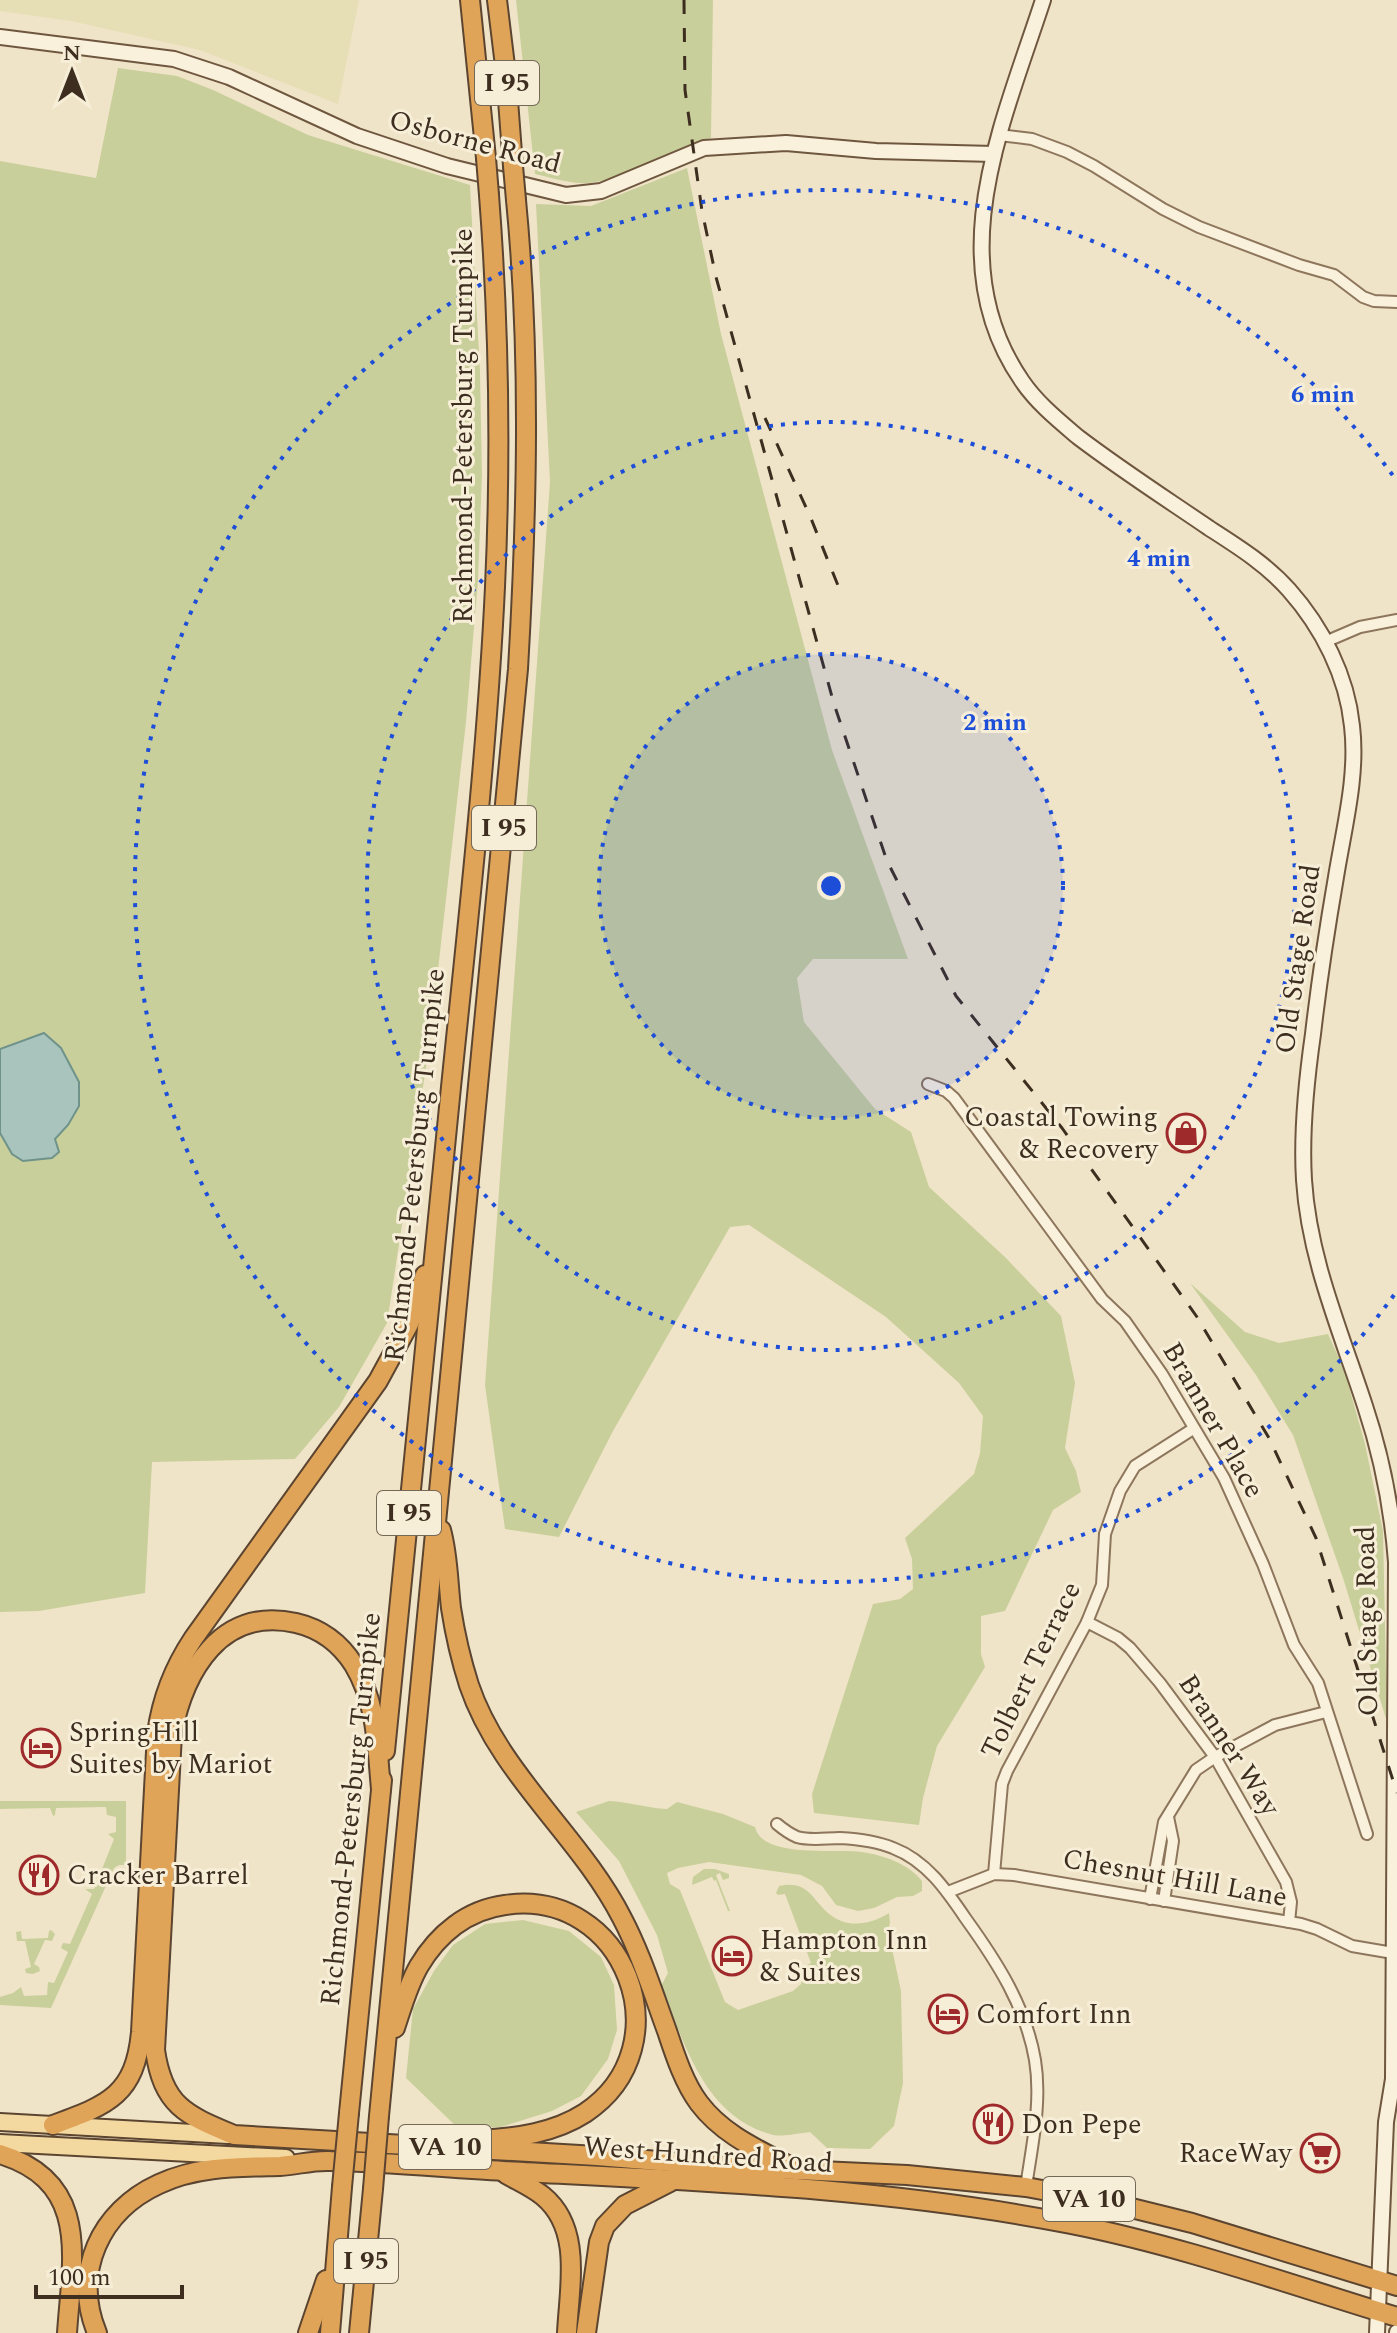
<svg xmlns="http://www.w3.org/2000/svg" width="1397" height="2333" font-family="Spectral,serif">
	<style>
		.farmland { fill: #e6deb5 }
		.green { fill: #c9cf9b }
		.water { fill: #a9c4bc; stroke: #6f938a; stroke-width: 2 }
		.lines { fill: none; stroke-linecap: round; stroke-linejoin: round }
		.street-casing { stroke: #8d765c; stroke-width: 14 }
		.secondary-casing { stroke: #6f573f; stroke-width: 18 }
		.primary-casing { stroke: #5b4430; stroke-width: 20 }
		.highway-casing { stroke: #5b4430; stroke-width: 22 }
		.street { stroke: #faf1dc; stroke-width: 10 }
		.secondary { stroke: #faf1dc; stroke-width: 14 }
		.primary { stroke: #f3d9a0; stroke-width: 16 }
		.highway { stroke: #e0a458; stroke-width: 18 }
		.rail { stroke: #3d2e20; stroke-width: 3; stroke-dasharray: 14 14; stroke-linecap: butt }
		.highway-bridge-casing { stroke: #5b4430; stroke-width: 22; stroke-linecap: butt }
		.highway-bridge { stroke: #e0a458; stroke-width: 18 }
		.ring { fill: none; stroke: #1d4ed8; stroke-width: 4; stroke-dasharray: 4 8 }
		.labels { text-anchor: middle; dominant-baseline: central; stroke-width: 6; stroke-linejoin: round; paint-order: stroke }
		.shield { fill: #f7eed8; stroke: #756857; stroke-width: 2 }
		.shield-label { font-size: 26px; font-weight: bold; fill: #3d2e20 }
		.street-label { font-size: 28px; fill: #3d2e20; stroke: #f7eed8 }
		.poi-label { font-size: 28px; fill: #3d2e20; stroke: #f7eed8; text-anchor: start }
		.centre { fill: #1d4ed8; stroke: #f7eed8; stroke-width: 4 }
		.ring-label { font-size: 24px; text-anchor: middle; font-weight: bold; fill: #1d4ed8; stroke: #f7eed8; stroke-width: 6; stroke-linejoin: round; paint-order: stroke }
	</style>
	<rect width="100%" height="100%" fill="#f0e4c8"/>
	<polygon class="farmland" points="0,0 359,0 338,104 200,50 71,21 0,11"/>
	<g class="green">
		<path d="M 516,0 L 713,0 L 711,138 C 674,149 614,186 579,183 C 564,182 549,177 535,174 Z"/>
		<polygon points="118,68 177,76 213,90 308,135 470,185 480,372 482,475 478,580 466,722 430,1041 387,1323 339,1407 295,1459 152,1462 145,1593 39,1611 0,1612 0,161 96,178"/>
		<polygon points="687,168 721,334 832,750 908,959 813,959 797,978 804,1022 875,1109 911,1132 929,1187 1006,1258 1061,1316 1075,1383 1065,1448 1076,1471 1081,1492 1053,1510 1005,1611 981,1616 981,1654 985,1667 937,1746 923,1798 919,1825 814,1813 812,1794 873,1604 900,1599 913,1589 912,1559 905,1538 974,1474 980,1453 983,1416 959,1383 886,1317 749,1225 730,1227 613,1431 559,1537 505,1529 485,1385 550,482 536,204 591,206"/>
		<polygon points="1190,1283 1245,1332 1279,1343 1328,1334 1344,1369 1365,1444 1383,1531 1387,1722 1344,1581 1293,1435 1256,1375"/>
		<polygon points="0,1801 126,1801 126,1865 119,1865 114,1868 51,2008 0,2005 0,1997 13,1993 21,1987 24,1996 47,1995 48,1982 54,1983 68,1952 61,1948 63,1943 70,1944 92,1894 85,1889 94,1889 114,1839 108,1834 116,1832 116,1817 107,1815 106,1807 56,1808 55,1815 53,1816 50,1808 0,1809"/>
		<path d="M 609,1801 C 629,1802 647,1808 667,1809 L 677,1802 L 723,1814 L 755,1827 C 762,1859 836,1848 862,1852 C 883,1855 909,1864 922,1881 L 922,1891 L 913,1896 L 897,1897 L 874,1908 L 858,1911 L 836,1905 L 822,1886 L 801,1875 L 709,1862 L 678,1868 L 667,1873 L 670,1884 L 680,1890 L 725,2002 L 738,2010 L 793,1991 L 801,1984 L 805,1966 L 811,1963 L 785,1894 L 778,1895 L 776,1893 L 779,1886 C 808,1880 811,1898 828,1913 C 846,1929 870,1925 889,1913 L 890,1923 L 888,1930 L 901,1991 L 903,2083 L 894,2126 L 870,2149 L 827,2148 L 810,2132 C 799,2133 784,2137 773,2135 C 704,2117 685,2044 661,1986 L 668,1973 L 657,1935 L 619,1861 L 576,1812 Z"/>
		<polygon points="704,1869 715,1869 729,1874 729,1878 723,1880 720,1873 716,1875 730,1911 728,1911 716,1880 714,1881 712,1877 692,1885 693,1877"/>
		<polygon points="523,1920 569,1931 601,1957 614,1985 617,2030 608,2059 581,2096 552,2111 501,2127 459,2129 406,2078 413,2009 434,1971 453,1945 485,1924"/>
		<polygon points="51,1930 55,1934 52,1941 45,1940 34,1964 39,1967 40,1971 33,1974 26,1973 25,1969 31,1967 25,1941 17,1941 16,1932 21,1931 22,1939 48,1938 49,1931"/>
	</g>
	<polygon class="water" points="44,1033 61,1048 79,1082 79,1106 68,1125 55,1139 59,1152 52,1158 23,1161 12,1154 0,1133 0,1049"/>
	<g class="lines">
		<defs>
			<g id="street">
				<polyline points="999,135 1032,139 1067,152 1094,166 1163,209 1199,227 1299,265 1334,275 1363,297 1374,301 1397,302"/>
				<polyline points="1325,642 1360,627 1397,620"/>
				<polyline points="928,1084 946,1091 954,1098 1102,1299 1125,1321 1162,1374 1224,1478 1263,1564 1294,1645 1318,1683 1367,1834"/>
				<polyline points="1087,1622 1118,1638 1130,1648 1160,1683 1215,1757 1286,1882 1291,1902 1289,1922"/>
				<path d="M 777,1824 C 783,1829 790,1834 797,1837 C 811,1841 826,1838 840,1838 C 858,1839 876,1841 893,1848 C 927,1861 947,1891 966,1919 C 997,1962 1026,2007 1035,2060 C 1042,2102 1032,2145 1026,2187"/>
				<polyline points="994,1874 1002,1784 1007,1771 1087,1622 1102,1585 1105,1534 1120,1491 1135,1466 1193,1429"/>
				<polyline points="948,1892 994,1874 1014,1875 1301,1924 1317,1929 1352,1946 1393,1953"/>
				<polyline points="1150,1899 1164,1822 1196,1770 1215,1757 1275,1725 1326,1712"/>
				<polyline points="1164,1901 1173,1841 1168,1817"/>
			</g>
			<g id="secondary">
				<path d="M 1043,0 C 1003,123 939,261 1022,381 C 1037,403 1058,420 1078,437 C 1120,469 1165,498 1209,528 C 1237,546 1266,564 1289,590 C 1322,627 1347,676 1352,726 C 1358,776 1344,827 1336,877 C 1327,929 1319,982 1313,1034 C 1306,1083 1301,1131 1304,1180 C 1309,1259 1341,1332 1365,1406 C 1382,1457 1392,1509 1396,1562 L 1393,2079 L 1386,2122 L 1377,2333"/>
				<polyline points="0,37 174,59 229,77 357,136 447,166 566,195 601,191 704,148 786,143 876,151 994,154"/>
				<polyline points="1397,2333 1397,2332"/>
			</g>
			<g id="primary">
				<polyline points="0,2122 228,2135"/>
				<polyline points="0,2143 286,2158"/>
			</g>
			<g id="highway">
				<polyline points="470,0 486,158"/>
				<polyline points="497,0 506,74 513,166"/>
				<path d="M 441,1530 C 448,1555 448,1582 451,1608 C 455,1634 461,1660 469,1685 C 499,1774 580,1836 622,1918 C 641,1954 653,1993 667,2031 C 675,2055 684,2083 699,2103 C 723,2135 759,2150 793,2168"/>
				<path d="M 385,1751 C 408,1530 428,1308 451,1087 C 468,921 487,754 495,587 C 501,457 499,325 489,195"/>
				<path d="M 381,1789 C 377,1747 377,1703 354,1665 C 340,1643 322,1629 296,1623 C 221,1606 184,1671 172,1734 L 155,2050 C 163,2106 186,2115 234,2135 L 597,2156 L 732,2167 L 907,2175 L 1026,2187 L 1107,2202 L 1192,2223 L 1397,2286"/>
				<path d="M 395,2028 C 402,2007 408,1985 419,1966 C 438,1934 467,1910 505,1905 C 624,1887 686,2046 585,2113 C 554,2133 516,2138 480,2140"/>
				<polyline points="349,2113 382,1780"/>
				<path d="M 379,2116 L 518,669 C 527,513 531,355 516,200"/>
				<path d="M 53,2125 C 107,2105 135,2096 141,2032 L 157,1733 C 162,1698 173,1669 193,1639 L 378,1381 L 409,1324 L 425,1275"/>
				<path d="M 0,2154 C 91,2182 72,2258 67,2333"/>
				<path d="M 506,2174 C 518,2181 532,2187 543,2196 C 583,2229 569,2288 567,2333"/>
				<path d="M 97,2333 C 72,2272 100,2211 159,2184 C 197,2166 239,2167 280,2166 C 297,2165 313,2160 330,2161 C 388,2162 446,2168 503,2171 C 693,2181 884,2187 1071,2224 C 1182,2246 1288,2284 1397,2317"/>
				<polyline points="308,2333 326,2280"/>
				<polyline points="330,2333 342,2187"/>
				<polyline points="359,2333 373,2189"/>
				<polyline points="586,2333 599,2242 605,2226 625,2205 670,2182"/>
			</g>
		</defs>
		<use href="#street" class="street-casing"/>
		<use href="#secondary" class="secondary-casing"/>
		<use href="#primary" class="primary-casing"/>
		<use href="#highway" class="highway-casing"/>
		<use href="#street" class="street"/>
		<use href="#secondary" class="secondary"/>
		<use href="#primary" class="primary"/>
		<use href="#highway" class="highway"/>
		<g class="rail">
			<polyline points="684,0 685,90 702,211 716,277 834,704 887,861 956,996 1062,1128 1197,1317 1269,1438 1316,1538 1397,1793"/>
			<polyline points="765,418 810,516 839,588"/>
		</g>
		<defs>
			<g id="highway-bridge">
				<polyline points="486,158 489,195"/>
				<polyline points="513,166 516,200"/>
				<polyline points="342,2187 349,2113"/>
				<polyline points="373,2189 379,2116"/>
			</g>
		</defs>
		<use href="#highway-bridge" class="highway-bridge-casing"/>
		<use href="#highway-bridge" class="highway-bridge"/>
	</g>
	<circle cx="831" cy="886" r="232" fill="#1d4ed8" fill-opacity=".12"/>
	<g class="ring">
		<circle cx="831" cy="886" r="232"/>
		<circle cx="831" cy="886" r="464"/>
		<path d="M1394 1295A696 696 0 1 1 1394 477"/>
	</g>
	<defs>
		<symbol id="shop-ring" viewBox="-11 -11 22 22"><circle r="9.5" fill="#f7eed8" stroke="#9e2a2b" stroke-width="1.5"/><path d="M-5-2.5h2.3a2.7 3.5 0 0 1 5.4 0H5L5.5 6h-11ZM-1.5-2.5h3a1.5 2.3 0 0 0-3 0Z" fill="#9e2a2b"/></symbol>
		<symbol id="hotel-ring" viewBox="-11 -11 22 22"><circle r="9.5" fill="#f7eed8" stroke="#9e2a2b" stroke-width="1.5"/><path d="M-6-4.5h1.5V1H6V5H4.5V3h-9V5H-6ZM-4 0a1.8 1.8 0 1 1 3.6 0ZM.5 0V-2.5h3Q6-2.5 6 0Z" fill="#9e2a2b"/></symbol>
		<symbol id="restaurant-ring" viewBox="-11 -11 22 22"><circle r="9.5" fill="#f7eed8" stroke="#9e2a2b" stroke-width="1.5"/><path d="M-5-6h1v4h1v-4h1v4h1v-4h1v5L-1.5 .5V6h-2V.5L-5-1ZM5-6V6H3V1.5H1.5Q1.5-4 5-6Z" fill="#9e2a2b"/></symbol>
		<symbol id="supermarket-ring" viewBox="-11 -11 22 22"><circle r="9.5" fill="#f7eed8" stroke="#9e2a2b" stroke-width="1.5"/><path d="M-6-5.5h2.5l.6 2H6L4.5 2H-2.5L-4.4-4H-6ZM-1.5 3.2a1.3 1.3 0 1 0 .1 0ZM3 3.2a1.3 1.3 0 1 0 .1 0Z" fill="#9e2a2b"/></symbol>
	</defs>
	<g fill-rule="evenodd">
		<use href="#shop-ring" x="1164" y="1111" width="44" height="44"/>
		<use href="#hotel-ring" x="19" y="1726" width="44" height="44"/>
		<use href="#restaurant-ring" x="17" y="1853" width="44" height="44"/>
		<use href="#hotel-ring" x="710" y="1934" width="44" height="44"/>
		<use href="#hotel-ring" x="926" y="1992" width="44" height="44"/>
		<use href="#restaurant-ring" x="971" y="2102" width="44" height="44"/>
		<use href="#supermarket-ring" x="1298" y="2131" width="44" height="44"/>
	</g>
	<g class="labels">
		<g class="shield">
			<rect x="475" y="61" width="64" height="44" rx="6"/>
			<rect x="472" y="806" width="64" height="44" rx="6"/>
			<rect x="377" y="1491" width="64" height="44" rx="6"/>
			<rect x="399" y="2125" width="92" height="44" rx="6"/>
			<rect x="1043" y="2177" width="92" height="44" rx="6"/>
			<rect x="334" y="2239" width="64" height="44" rx="6"/>
		</g>
		<g class="shield-label">
			<text x="507" y="83">I 95</text>
			<text x="504" y="828">I 95</text>
			<text x="409" y="1513">I 95</text>
			<text x="445" y="2147">VA 10</text>
			<text x="1089" y="2199">VA 10</text>
			<text x="366" y="2261">I 95</text>
		</g>
		<g class="street-label">
			<text transform="translate(475 142) rotate(15)">Osborne Road</text>
			<text transform="translate(463 426) rotate(-90)">Richmond-Petersburg Turnpike</text>
			<text transform="translate(1298 959) rotate(-82)">Old Stage Road</text>
			<text transform="translate(415 1165) rotate(-84)">Richmond-Petersburg Turnpike</text>
			<text transform="translate(1213 1420) rotate(60)">Branner Place</text>
			<text transform="translate(1367 1621) rotate(-91)">Old Stage Road</text>
			<text transform="translate(1031 1670) rotate(-64)">Tolbert Terrace</text>
			<text transform="translate(1229 1745) rotate(57)">Branner Way</text>
			<text transform="translate(351 1809) rotate(-84)">Richmond-Petersburg Turnpike</text>
			<text transform="translate(1175 1878) rotate(10)">Chesnut Hill Lane</text>
			<text transform="translate(708 2155) rotate(4)">West Hundred Road</text>
		</g>
		<g class="poi-label">
			<text x="1158" y="1117" text-anchor="end">Coastal Towing<tspan x="1158" dy="32">&amp; Recovery</tspan></text>
			<text x="69" y="1732">SpringHill<tspan x="69" dy="32">Suites by Mariot</tspan></text>
			<text x="67" y="1875">Cracker Barrel</text>
			<text x="760" y="1940">Hampton Inn<tspan x="760" dy="32">&amp; Suites</tspan></text>
			<text x="976" y="2014">Comfort Inn</text>
			<text x="1021" y="2124">Don Pepe</text>
			<text x="1292" y="2153" text-anchor="end">RaceWay</text>
		</g>
	</g>
	<circle cx="831" cy="886" r="12" class="centre"/>
	<g class="ring-label">
		<text x="1323" y="402">6 min</text>
		<text x="1159" y="566">4 min</text>
		<text x="995" y="730">2 min</text>
	</g>
	<g transform="translate(72 72)" stroke="#f7eed8" stroke-width="6" paint-order="stroke">
	<path d="M0-6L14 30L0 20L-14 30Z" fill="#3d2e20"/>
	<text y="-12" font-size="22" font-weight="bold" text-anchor="middle" fill="#3d2e20">N</text>
	</g>
	<path d="M36 2285v12h146v-12" fill="none" stroke="#3d2e20" stroke-width="4"/>
	<text x="48" y="2285" font-size="24" fill="#3d2e20" stroke="#f7eed8" stroke-width="6" paint-order="stroke">100 m</text>
</svg>
